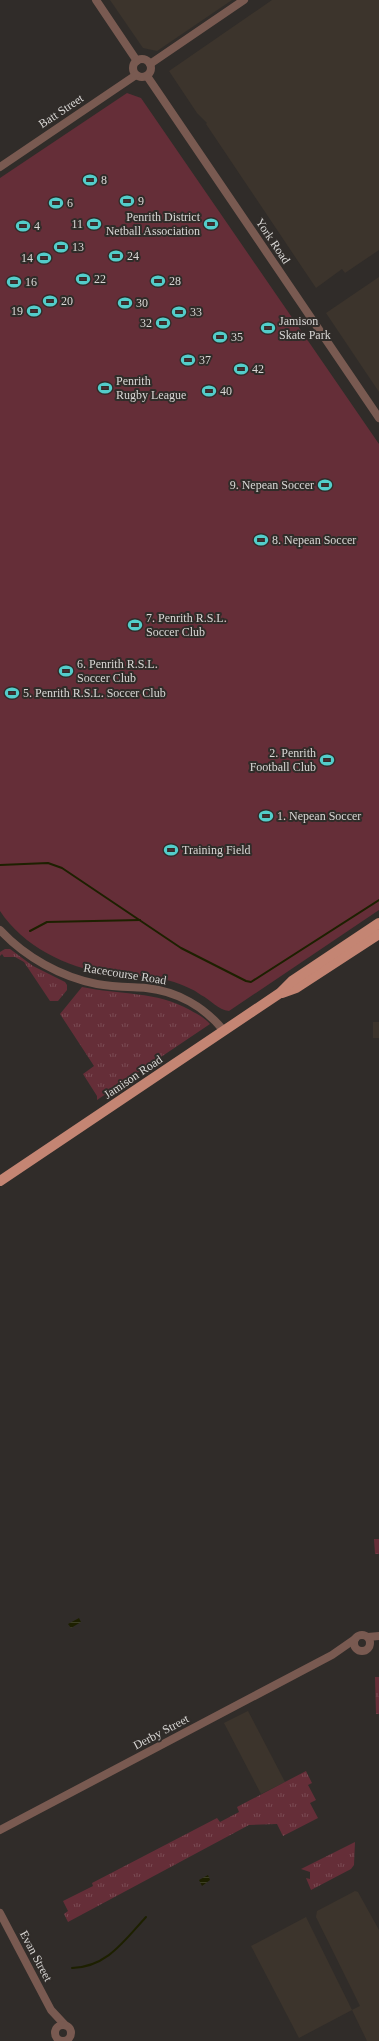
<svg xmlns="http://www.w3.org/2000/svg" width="379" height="2041" font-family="'Times New Roman',serif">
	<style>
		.built { fill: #3c342c }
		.grass { fill: url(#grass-tufts) }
		.park { fill: #652e38 }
		.water { fill: url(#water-rules) }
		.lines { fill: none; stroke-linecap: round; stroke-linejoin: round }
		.stream { stroke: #1d2000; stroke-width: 2 }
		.minor { stroke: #795a51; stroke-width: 8 }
		.major { stroke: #c48573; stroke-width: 10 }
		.labels { text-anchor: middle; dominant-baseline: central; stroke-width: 4; stroke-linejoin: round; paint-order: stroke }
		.street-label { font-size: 12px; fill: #d9d7d5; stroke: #302c29 }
		.poi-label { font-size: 12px; fill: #d9d7d5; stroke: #302c29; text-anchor: start }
	</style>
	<defs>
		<pattern id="grass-tufts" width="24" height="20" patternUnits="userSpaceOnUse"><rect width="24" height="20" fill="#652e38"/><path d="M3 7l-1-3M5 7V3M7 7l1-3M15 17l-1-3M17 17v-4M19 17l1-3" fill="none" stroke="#7a4c54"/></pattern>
		<pattern id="water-rules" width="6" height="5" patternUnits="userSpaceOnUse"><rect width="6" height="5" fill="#1d2000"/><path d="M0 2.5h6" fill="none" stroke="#3d4024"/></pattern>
	</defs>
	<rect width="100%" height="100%" fill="#302c29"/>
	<g class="built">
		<polygon points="110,0 232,0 157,51 143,48"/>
		<polygon points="272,0 379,0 379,250 345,273 342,269 316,288 206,124 207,123 197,113 169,71"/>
		<polygon points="379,277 379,392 326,313"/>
		<rect x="373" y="1022" width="6" height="16"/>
		<polygon points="248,1711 285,1782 261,1794 224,1723"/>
		<polygon points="355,1891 358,1892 379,1930 379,2041 367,2041 352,2010 299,2038 251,1946 306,1917 352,2010 360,2006 316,1917 317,1911"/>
	</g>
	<g class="grass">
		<polygon points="5,949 10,949 33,966 65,982 67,985 67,990 58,1001 50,1001 24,962 15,957 4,957 2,954 0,956 0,952"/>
		<path d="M 82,987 C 119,995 157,991 190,1010 C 197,1014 205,1018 210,1024 L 97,1100 L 97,1096 L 83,1074 L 94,1066 L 60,1014 Z"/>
		<polygon points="374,1539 379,1539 379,1554 375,1554"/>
		<polygon points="375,1677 379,1677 379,1714 376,1714"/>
		<polygon points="306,1771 312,1783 308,1785 316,1800 310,1803 318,1818 283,1836 277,1824 249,1825 68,1922 64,1914 68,1911 63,1901 93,1886 92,1883 217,1818 220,1822 239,1812 237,1807"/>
		<polygon points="355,1842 354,1865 351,1869 311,1890 306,1878 310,1879 310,1872 301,1869"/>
	</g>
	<path class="park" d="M 127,93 L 141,98 L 379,444 L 379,910 L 229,1011 C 218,1010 211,1000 201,995 C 193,989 183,985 174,982 C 152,975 130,976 107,973 C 67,968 23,946 0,911 L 0,178 Z"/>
	<g class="water">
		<polygon points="79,1618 81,1622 71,1628 68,1624"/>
		<polygon points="208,1875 210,1880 202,1886 199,1880"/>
	</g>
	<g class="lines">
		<g class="stream">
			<polyline points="0,865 48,863 62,868 181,948 246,981 251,982 379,900"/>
			<polyline points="30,931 47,922 140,920"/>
			<path d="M 72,1968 C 107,1967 124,1941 146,1917"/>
		</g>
		<g class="minor">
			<polyline points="96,0 137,61"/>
			<circle cx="142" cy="68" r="9"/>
			<polyline points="150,64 244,0"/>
			<polyline points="147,76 379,418"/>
			<polyline points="0,167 136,75"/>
			<path d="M 0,930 C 25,957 61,977 97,984 C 113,987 130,987 146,988 C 177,991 205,1007 224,1031"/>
			<circle cx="362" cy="1643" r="8"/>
			<polyline points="368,1637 379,1636"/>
			<polyline points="0,1830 332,1655 355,1639"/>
			<polyline points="0,1913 51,2010 65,2025"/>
			<circle cx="63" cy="2033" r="8"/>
		</g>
		<g class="major">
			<polyline points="282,993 296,988 379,934"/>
			<polyline points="0,1181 280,993 292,981 379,923"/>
		</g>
	</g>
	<defs>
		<symbol id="stadium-bare" viewBox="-9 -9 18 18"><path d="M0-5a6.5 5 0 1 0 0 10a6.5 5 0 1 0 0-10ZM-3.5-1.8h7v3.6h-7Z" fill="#53cdca" stroke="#302c29" stroke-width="2.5" paint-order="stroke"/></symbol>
	</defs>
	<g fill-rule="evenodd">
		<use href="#stadium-bare" x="80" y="170" width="20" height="20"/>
		<use href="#stadium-bare" x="117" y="191" width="20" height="20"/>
		<use href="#stadium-bare" x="46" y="193" width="20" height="20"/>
		<use href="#stadium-bare" x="84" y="214" width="20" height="20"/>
		<use href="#stadium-bare" x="201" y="214" width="20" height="20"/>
		<use href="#stadium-bare" x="13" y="216" width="20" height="20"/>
		<use href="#stadium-bare" x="51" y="237" width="20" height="20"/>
		<use href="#stadium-bare" x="106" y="246" width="20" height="20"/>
		<use href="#stadium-bare" x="34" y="248" width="20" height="20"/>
		<use href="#stadium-bare" x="73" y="269" width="20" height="20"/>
		<use href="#stadium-bare" x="148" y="271" width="20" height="20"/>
		<use href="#stadium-bare" x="4" y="272" width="20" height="20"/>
		<use href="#stadium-bare" x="40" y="291" width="20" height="20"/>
		<use href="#stadium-bare" x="115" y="293" width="20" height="20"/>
		<use href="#stadium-bare" x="24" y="301" width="20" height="20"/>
		<use href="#stadium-bare" x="169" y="302" width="20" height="20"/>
		<use href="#stadium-bare" x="153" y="313" width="20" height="20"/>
		<use href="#stadium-bare" x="258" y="318" width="20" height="20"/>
		<use href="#stadium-bare" x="210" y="327" width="20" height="20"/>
		<use href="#stadium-bare" x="178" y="350" width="20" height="20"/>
		<use href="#stadium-bare" x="231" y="359" width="20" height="20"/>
		<use href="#stadium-bare" x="95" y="378" width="20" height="20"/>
		<use href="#stadium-bare" x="199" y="381" width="20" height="20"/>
		<use href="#stadium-bare" x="315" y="475" width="20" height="20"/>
		<use href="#stadium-bare" x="251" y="530" width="20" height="20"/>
		<use href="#stadium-bare" x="125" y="615" width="20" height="20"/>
		<use href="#stadium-bare" x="56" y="661" width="20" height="20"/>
		<use href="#stadium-bare" x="2" y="683" width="20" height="20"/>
		<use href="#stadium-bare" x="317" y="750" width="20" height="20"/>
		<use href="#stadium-bare" x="256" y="806" width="20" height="20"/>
		<use href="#stadium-bare" x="161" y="840" width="20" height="20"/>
	</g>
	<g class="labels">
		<g class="street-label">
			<text transform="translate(61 111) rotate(-34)">Batt Street</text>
			<text transform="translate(273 241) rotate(56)">York Road</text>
			<text transform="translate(125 974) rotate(9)">Racecourse Road</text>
			<text transform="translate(133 1077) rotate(-34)">Jamison Road</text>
			<text transform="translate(161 1732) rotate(-28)">Derby Street</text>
			<text transform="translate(36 1956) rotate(62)">Evan Street</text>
		</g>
		<g class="poi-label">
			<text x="101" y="180">8</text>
			<text x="138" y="201">9</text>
			<text x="67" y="203">6</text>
			<text x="200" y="217" text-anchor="end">Penrith District<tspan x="200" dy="14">Netball Association</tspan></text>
			<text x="83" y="224" text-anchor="end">11</text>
			<text x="34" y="226">4</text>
			<text x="72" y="247">13</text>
			<text x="127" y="256">24</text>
			<text x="33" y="258" text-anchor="end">14</text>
			<text x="94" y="279">22</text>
			<text x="169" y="281">28</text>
			<text x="25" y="282">16</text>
			<text x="61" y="301">20</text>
			<text x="136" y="303">30</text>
			<text x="23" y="311" text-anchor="end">19</text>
			<text x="190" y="312">33</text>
			<text x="279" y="321">Jamison<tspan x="279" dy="14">Skate Park</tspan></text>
			<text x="152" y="323" text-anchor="end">32</text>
			<text x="231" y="337">35</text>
			<text x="199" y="360">37</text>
			<text x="252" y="369">42</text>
			<text x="116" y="381">Penrith<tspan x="116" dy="14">Rugby League</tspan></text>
			<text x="220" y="391">40</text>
			<text x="314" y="485" text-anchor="end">9. Nepean Soccer</text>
			<text x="272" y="540">8. Nepean Soccer</text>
			<text x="146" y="618">7. Penrith R.S.L.<tspan x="146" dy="14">Soccer Club</tspan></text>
			<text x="77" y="664">6. Penrith R.S.L.<tspan x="77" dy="14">Soccer Club</tspan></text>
			<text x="23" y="693">5. Penrith R.S.L. Soccer Club</text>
			<text x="316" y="753" text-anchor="end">2. Penrith<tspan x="316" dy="14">Football Club</tspan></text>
			<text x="277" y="816">1. Nepean Soccer</text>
			<text x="182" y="850">Training Field</text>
		</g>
	</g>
</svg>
